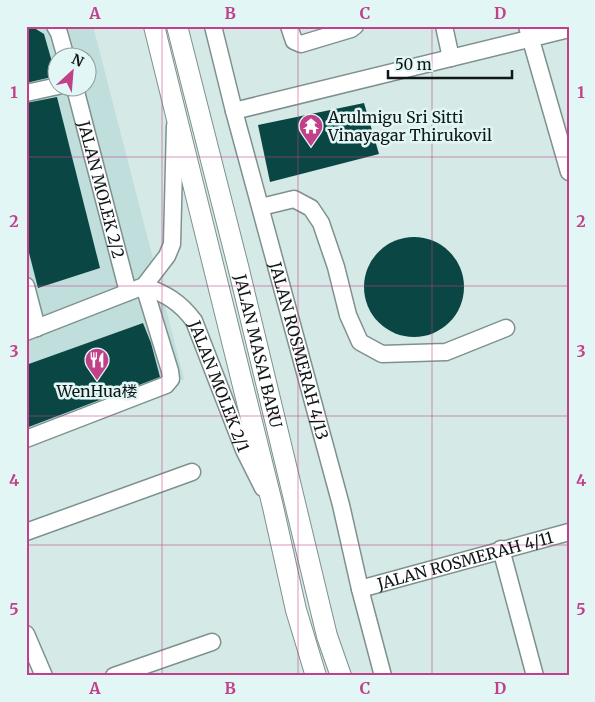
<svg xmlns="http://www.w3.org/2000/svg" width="595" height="702" font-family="Merriweather,'Noto Sans SC',serif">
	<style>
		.built { fill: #c0dedb; fill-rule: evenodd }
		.building { fill: #0a4744 }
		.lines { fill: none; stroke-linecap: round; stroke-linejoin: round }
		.minor-casing { stroke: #7e918f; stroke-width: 19 }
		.major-casing { stroke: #7e918f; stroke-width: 22 }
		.minor { stroke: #fff; stroke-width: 16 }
		.major { stroke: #fff; stroke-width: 20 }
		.grid { fill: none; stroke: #c14089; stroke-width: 1; stroke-opacity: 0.55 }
		.labels { text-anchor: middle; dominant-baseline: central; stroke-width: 5; stroke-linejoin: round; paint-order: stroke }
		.poi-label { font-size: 16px; fill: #101717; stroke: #e2f7f5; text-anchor: start }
		.street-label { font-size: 16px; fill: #101717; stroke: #e2f7f5 }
		.neatline { fill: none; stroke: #c14089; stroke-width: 2 }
		.grid-label { font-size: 16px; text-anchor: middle; font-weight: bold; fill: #c14089 }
	</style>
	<rect width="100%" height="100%" fill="#d5e9e7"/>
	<path class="built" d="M 26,26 L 93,26 L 184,379 L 26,435 ZM 58,58 L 88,58 L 88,88 L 58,88 Z"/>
	<g class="building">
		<polygon points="26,26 31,26 44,34 56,76 26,83"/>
		<polygon points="57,97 100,268 38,288 26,241 26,103"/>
		<polygon points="364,103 379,154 270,182 258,125"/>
		<circle cx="414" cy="287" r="50"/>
		<polygon points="143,323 151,343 160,377 26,428 26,365"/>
	</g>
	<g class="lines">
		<defs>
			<g id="minor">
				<polyline points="55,26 59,33 66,58"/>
				<path id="s1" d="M 213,26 L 234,111 L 341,505 L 360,589 L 383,676"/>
				<polyline points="289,26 294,41 301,44 351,29 355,26"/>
				<polyline points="444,26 451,58"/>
				<polyline points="527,26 569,172"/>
				<path id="s2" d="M 75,88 L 128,292"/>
				<polyline points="26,93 58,86"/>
				<polyline points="234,111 569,29"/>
				<polyline points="261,207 294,199 311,208 321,223 336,267 348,315 360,342 382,354 446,352 506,328"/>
				<polyline points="26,286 37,328"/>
				<path id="s3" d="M 144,286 C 166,294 180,302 194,321 L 244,450 L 263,488"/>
				<polyline points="26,332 144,286 167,256 172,244 175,126"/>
				<polyline points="26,439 166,385 171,379 170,371 144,286"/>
				<polyline points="26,532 192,472"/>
				<polyline points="501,549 535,676"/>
				<path id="s4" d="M 360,589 L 569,532"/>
				<polyline points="26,634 44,676"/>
				<polyline points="114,676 212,642"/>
			</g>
			<g id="major">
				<polyline points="154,26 273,507 296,610 316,676"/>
				<path id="s5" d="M 177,26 L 238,266 L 327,636 L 341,676"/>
			</g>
		</defs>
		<use href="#minor" class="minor-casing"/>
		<use href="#major" class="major-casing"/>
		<use href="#minor" class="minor"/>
		<use href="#major" class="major"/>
	</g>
	<path class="grid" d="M 162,26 L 162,676M 298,26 L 298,676M 432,26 L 432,676M 26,157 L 569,157M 26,286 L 569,286M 26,416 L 569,416M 26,545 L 569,545"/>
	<defs>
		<symbol id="temple-pin" viewBox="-11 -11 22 30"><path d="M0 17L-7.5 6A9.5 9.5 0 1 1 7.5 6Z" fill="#c14089" stroke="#e2f7f5"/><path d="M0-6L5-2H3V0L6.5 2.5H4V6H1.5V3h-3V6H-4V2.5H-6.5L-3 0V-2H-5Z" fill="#fff"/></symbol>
		<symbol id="restaurant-pin" viewBox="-11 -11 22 30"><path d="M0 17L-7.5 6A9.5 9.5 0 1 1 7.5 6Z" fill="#c14089" stroke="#e2f7f5"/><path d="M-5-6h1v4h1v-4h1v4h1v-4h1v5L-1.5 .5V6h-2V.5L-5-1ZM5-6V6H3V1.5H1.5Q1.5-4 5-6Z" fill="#fff"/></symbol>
	</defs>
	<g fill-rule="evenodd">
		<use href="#temple-pin" x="297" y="112" width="28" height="38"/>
		<use href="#restaurant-pin" x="83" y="346" width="28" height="38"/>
	</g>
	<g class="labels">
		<g class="poi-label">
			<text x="328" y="117">Arulmigu Sri Sitti<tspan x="328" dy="18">Vinayagar Thirukovil</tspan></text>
			<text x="97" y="391" text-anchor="middle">WenHua楼</text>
		</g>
		<g class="street-label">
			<text stroke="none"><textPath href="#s2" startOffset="105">JALAN MOLEK 2/2</textPath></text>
			<text stroke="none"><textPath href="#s5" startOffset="335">JALAN MASAI BARU</textPath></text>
			<text stroke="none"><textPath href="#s1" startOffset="336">JALAN ROSMERAH 4/13</textPath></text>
			<text stroke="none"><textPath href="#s3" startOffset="132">JALAN MOLEK 2/1</textPath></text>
			<text stroke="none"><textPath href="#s4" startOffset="109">JALAN ROSMERAH 4/11</textPath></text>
		</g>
	</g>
	<rect width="595" height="702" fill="none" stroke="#e2f7f5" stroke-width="55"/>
	<g transform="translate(72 72) rotate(26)"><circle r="24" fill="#e2f7f5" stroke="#8e9d9c"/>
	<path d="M0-4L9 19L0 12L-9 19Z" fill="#c14089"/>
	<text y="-8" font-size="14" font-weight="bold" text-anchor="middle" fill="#101717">N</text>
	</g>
	<path d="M388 70v8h124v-8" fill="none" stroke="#101717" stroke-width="2.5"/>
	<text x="395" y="70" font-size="15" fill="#101717" stroke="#e2f7f5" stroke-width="4" paint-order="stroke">50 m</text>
	<rect x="28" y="28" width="540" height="646" class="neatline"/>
	<g class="grid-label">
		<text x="95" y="19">A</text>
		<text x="230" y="19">B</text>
		<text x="365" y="19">C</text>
		<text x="500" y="19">D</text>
		<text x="14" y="98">1</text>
		<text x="581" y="98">1</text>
		<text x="14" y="227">2</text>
		<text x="581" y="227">2</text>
		<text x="14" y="357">3</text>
		<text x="581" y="357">3</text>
		<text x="14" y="486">4</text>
		<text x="581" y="486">4</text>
		<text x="14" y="615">5</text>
		<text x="581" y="615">5</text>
		<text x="95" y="694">A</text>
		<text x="230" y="694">B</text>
		<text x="365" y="694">C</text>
		<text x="500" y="694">D</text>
	</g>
</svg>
